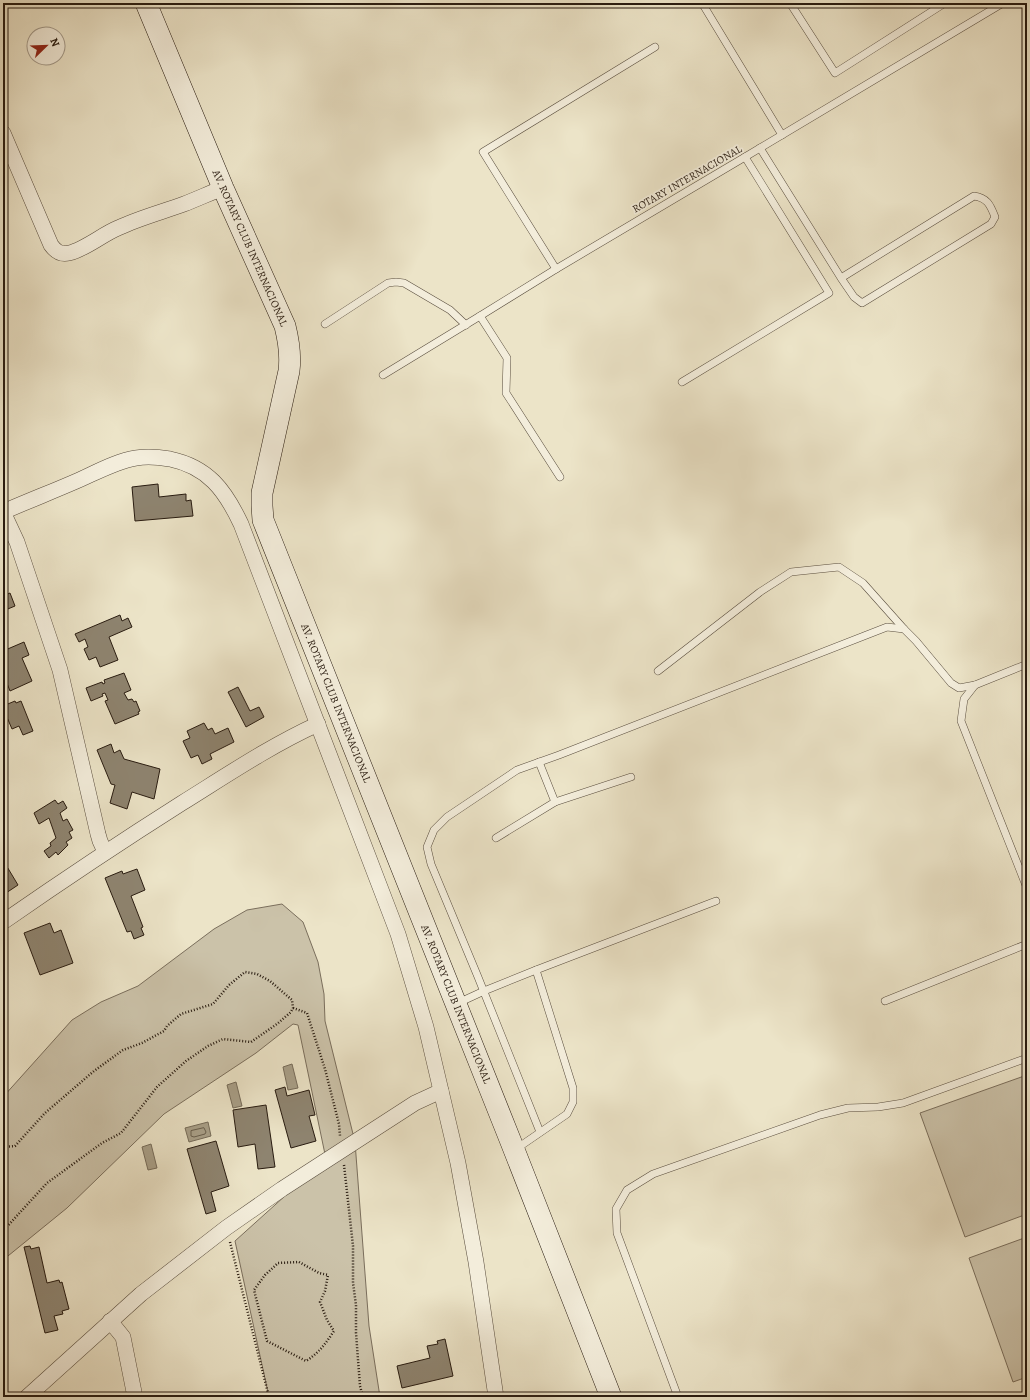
<svg xmlns="http://www.w3.org/2000/svg" width="1030" height="1400" font-family="Alegreya,serif">
	<style>
		.green { fill: #cbc2a9; stroke: #7a6e5c }
		.water { fill: #a9a089; stroke: #756b59 }
		.lines { fill: none; stroke-linecap: round; stroke-linejoin: round }
		.shore { stroke: #685e4c; stroke-width: 1 }
		.building { fill: #8e8470; stroke: #281b10 }
		.service-casing { stroke: #594d3e; stroke-width: 8 }
		.minor-casing { stroke: #594d3e; stroke-width: 16 }
		.secondary-casing { stroke: #281b10; stroke-width: 22 }
		.path { stroke: #281b10; stroke-width: 2.5; stroke-dasharray: 1 2; stroke-linecap: butt }
		.service { stroke: #f3eddb; stroke-width: 7 }
		.minor { stroke: #f3eddb; stroke-width: 15 }
		.secondary { stroke: #f3eddb; stroke-width: 21 }
		.labels { text-anchor: middle; dominant-baseline: central; stroke-width: 3.5; stroke-linejoin: round; paint-order: stroke }
		.street-label { font-size: 11px; fill: #281b10; stroke: #f3eddb }
	</style>
	<rect width="100%" height="100%" fill="#ece4c8"/>
	<filter id="stains"><feTurbulence type="fractalNoise" baseFrequency=".005" numOctaves="4"/><feColorMatrix values="0 0 0 0 .2 0 0 0 0 .09 0 0 0 0 .02 0 0 0 .5 -.17"/></filter>
	<radialGradient id="worn" r=".72"><stop offset=".6" stop-color="#630" stop-opacity="0"/><stop offset="1" stop-color="#630" stop-opacity=".3"/></radialGradient>
	<g class="green">
		<polygon points="282,904 303,922 318,962 324,994 325,1021 355,1142 369,1326 380,1397 269,1397 235,1241 326,1159 298,1025 293,1024 256,1053 164,1114 67,1208 3,1260 3,1097 72,1020 101,1002 138,986 214,929 247,910"/>
		<polygon points="1027,1075 1027,1214 965,1237 920,1113"/>
		<polygon points="1027,1237 1027,1377 1013,1382 969,1258"/>
	</g>
	<g class="water">
		<polygon points="292,1064 298,1088 288,1090 283,1067"/>
		<polygon points="236,1082 242,1106 233,1108 227,1085"/>
		<polygon points="208,1122 211,1136 189,1142 185,1128"/>
		<polygon points="151,1144 157,1168 148,1170 142,1147"/>
	</g>
	<g class="lines">
		<polygon class="shore" points="204,1128 206,1132 205,1134 194,1137 191,1136 191,1131"/>
	</g>
	<g class="building">
		<polygon points="158,484 159,497 186,494 186,501 191,500 193,516 135,521 132,487"/>
		<polygon points="10,593 15,606 3,611 3,596"/>
		<polygon points="120,615 122,621 128,618 132,627 109,637 118,660 100,667 96,657 89,660 84,649 88,647 85,639 79,642 75,634"/>
		<polygon points="3,626 6,635 3,636"/>
		<polygon points="24,642 29,655 22,658 32,681 10,691 3,673 3,651"/>
		<polygon points="124,673 131,690 124,693 128,700 132,699 134,702 136,701 140,711 138,712 139,714 115,724 105,701 108,700 105,693 102,694 103,696 91,701 86,688 102,682 103,684 105,683 104,680"/>
		<polygon points="238,687 250,711 259,707 264,717 246,727 228,692"/>
		<polygon points="15,701 16,703 21,701 33,731 23,735 19,726 12,729 3,708 3,706"/>
		<polygon points="204,723 208,730 212,728 215,734 228,728 234,742 210,754 212,759 202,764 198,755 191,758 183,741 190,738 187,731"/>
		<polygon points="111,744 114,753 120,750 124,759 160,769 154,799 132,792 127,809 110,803 115,785 111,784 97,750"/>
		<polygon points="55,800 58,804 63,801 67,808 60,813 63,821 67,819 73,830 69,832 72,838 66,842 68,845 58,855 56,852 49,858 44,851 51,846 50,843 56,838 49,818 39,824 34,813"/>
		<polygon points="6,865 18,885 3,895 3,867"/>
		<polygon points="137,869 145,890 131,896 143,927 141,928 144,935 134,939 131,931 127,932 105,878 122,871 123,874"/>
		<polygon points="50,923 54,933 61,930 73,963 40,975 24,933"/>
		<polygon points="285,1087 287,1096 309,1090 315,1115 309,1116 316,1141 291,1148 275,1090"/>
		<polygon points="266,1105 275,1167 258,1169 255,1144 238,1147 233,1110"/>
		<polygon points="216,1141 229,1186 211,1192 216,1211 206,1214 187,1149"/>
		<polygon points="30,1246 31,1249 39,1247 47,1283 59,1280 60,1283 62,1282 69,1309 62,1311 63,1314 54,1316 58,1330 45,1333 24,1247"/>
		<polygon points="445,1339 453,1376 402,1388 397,1366 430,1358 427,1346 438,1344 437,1341"/>
	</g>
	<g class="lines">
		<defs>
			<g id="service">
				<polyline points="702,3 782,135"/>
				<polyline points="790,3 835,73 945,3"/>
				<path d="M 760,148 L 841,278 L 854,297 L 862,303 L 991,224 L 995,217 C 990,204 987,198 974,196 L 841,278"/>
				<polyline points="556,269 483,152 655,47"/>
				<polyline points="480,316 507,358 506,393 560,477"/>
				<polyline points="325,324 388,283 396,282 404,283 450,310 466,325"/>
				<polyline points="383,375 480,316 556,269 745,157 1003,3"/>
				<polyline points="682,382 829,293 745,157"/>
				<polyline points="1027,664 975,685 964,699 961,721 1027,888"/>
				<polyline points="658,671 760,592 791,572 839,567 863,583 904,629"/>
				<polyline points="539,762 555,802"/>
				<polyline points="496,838 555,802 631,777"/>
				<polyline points="885,1001 1027,944"/>
				<polyline points="458,1003 484,991 536,970 716,901"/>
				<polyline points="540,1132 478,977 431,864 427,847 434,830 447,817 517,770 559,755 887,627 904,629 916,641 951,683 959,688 975,685"/>
				<polyline points="516,1149 567,1114 573,1102 573,1088 536,970"/>
				<polyline points="678,1397 617,1233 616,1209 627,1190 653,1174 820,1115 848,1108 878,1107 903,1103 1027,1058"/>
			</g>
			<g id="minor">
				<path d="M 3,133 L 51,245 C 56,252 61,255 69,253 C 84,250 103,234 118,228 C 139,218 162,212 184,204 C 197,199 210,193 223,188"/>
				<path d="M 3,512 C 28,501 54,491 79,480 C 97,472 117,461 136,458 C 148,456 158,457 170,459 C 208,467 225,490 241,524 L 385,900 L 398,934 L 426,1027 L 458,1163 L 476,1262 L 496,1397"/>
				<polyline points="3,512 17,542 60,670 98,834 100,841 105,852"/>
				<path d="M 3,922 C 62,881 122,841 182,803 C 227,775 270,746 318,724"/>
				<polyline points="110,1321 123,1337 135,1397"/>
				<polyline points="27,1397 141,1294 226,1228 282,1189 415,1103 441,1091"/>
			</g>
			<path id="secondary" d="M 146,3 L 223,188 L 285,326 C 289,342 291,355 289,371 L 262,493 L 262,506 L 263,520 L 511,1142 L 611,1397"/>
		</defs>
		<use href="#service" class="service-casing"/>
		<use href="#minor" class="minor-casing"/>
		<use href="#secondary" class="secondary-casing"/>
		<g class="path">
			<polyline points="293,1008 307,1013 325,1069 339,1124 340,1136"/>
			<polyline points="3,1147 15,1146 45,1113 94,1071 123,1050 142,1043 164,1031 167,1026 181,1014 213,1004 229,985 245,972 257,974 270,981 292,1000 293,1008 291,1012 277,1024 251,1042 223,1039 208,1046 186,1061 157,1087 121,1133 102,1143 47,1183 3,1231"/>
			<polyline points="344,1165 353,1246 353,1283 356,1305 356,1333 360,1386 363,1397"/>
			<polyline points="230,1242 269,1397"/>
			<path d="M 299,1262 L 319,1273 L 328,1275 L 325,1291 L 320,1302 L 327,1320 L 334,1331 C 326,1343 319,1353 306,1361 L 267,1341 L 254,1290 L 265,1275 L 278,1263 Z"/>
		</g>
		<use href="#service" class="service"/>
		<use href="#minor" class="minor"/>
		<use href="#secondary" class="secondary"/>
	</g>
	<g class="labels">
		<g class="street-label">
			<text transform="translate(687 179) rotate(-30)">ROTARY INTERNACIONAL</text>
			<text transform="translate(250 248) rotate(66)">AV. ROTARY CLUB INTERNACIONAL</text>
			<text transform="translate(336 703) rotate(68)">AV. ROTARY CLUB INTERNACIONAL</text>
			<text transform="translate(456 1004) rotate(68)">AV. ROTARY CLUB INTERNACIONAL</text>
		</g>
	</g>
	<rect width="1030" height="1400" fill="none" stroke="#ece4c8" stroke-width="16"/>
	<rect x="4" y="4" width="1022" height="1392" fill="none" stroke="#281b10" stroke-width="2"/>
	<rect x="8" y="8" width="1014" height="1384" fill="none" stroke="#281b10"/>
	<g transform="translate(46 46) rotate(67)"><circle r="19" fill="#f3eddb" stroke="#a2998a"/>
	<path d="M0-3L7 15L0 10L-7 15Z" fill="#8f2418"/>
	<text y="-6" font-size="11" font-weight="bold" text-anchor="middle" fill="#281b10">N</text>
	</g>
	<rect width="100%" height="100%" filter="url(#stains)"/>
	<rect width="100%" height="100%" fill="url(#worn)"/>
</svg>
